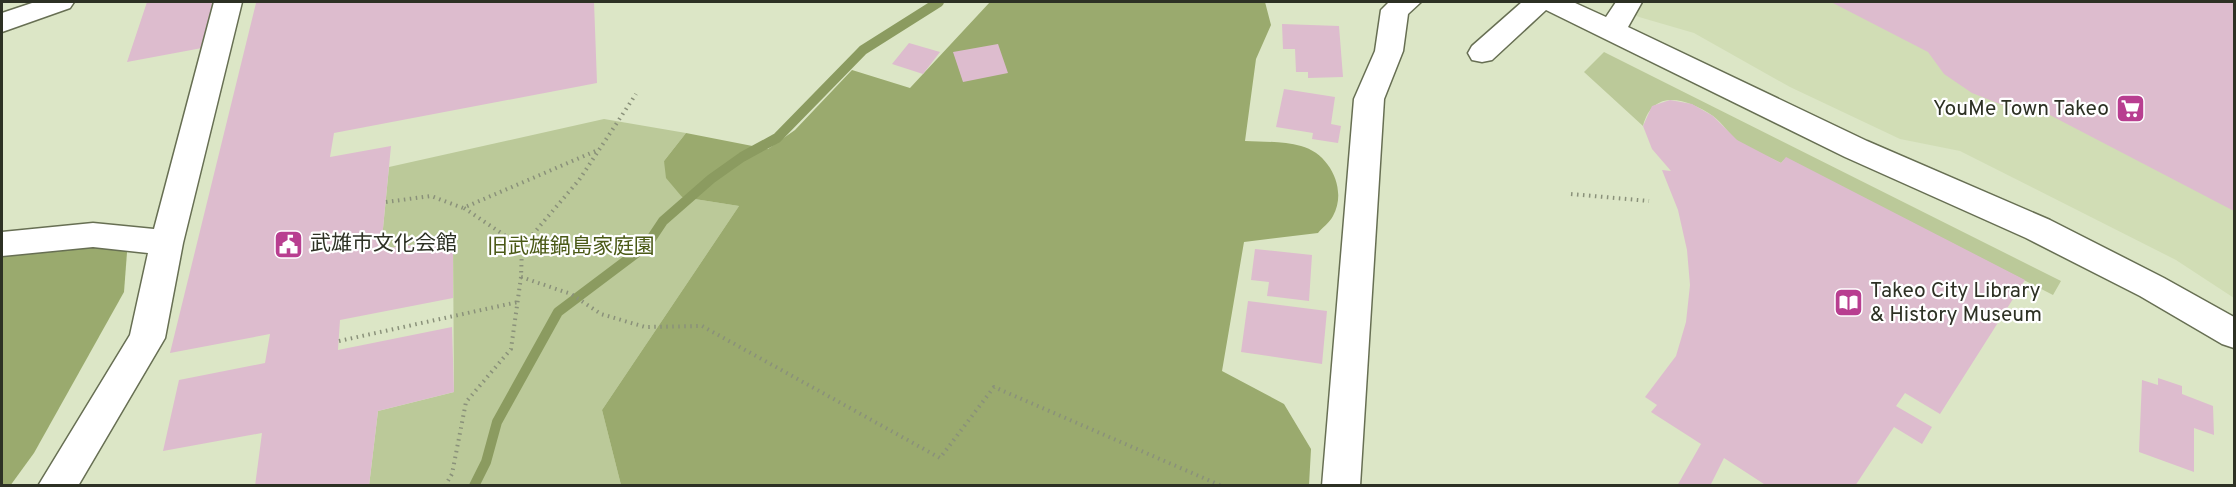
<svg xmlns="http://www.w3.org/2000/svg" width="2236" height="487" font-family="Overpass,'Noto Sans JP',sans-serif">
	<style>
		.built { fill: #d1ddb5 }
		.green { fill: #bbc999 }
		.forest { fill: #9aaa6e }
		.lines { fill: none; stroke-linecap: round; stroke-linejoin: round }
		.stream { stroke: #8b9b60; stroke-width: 10 }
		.building { fill: #ddbcce }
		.minor-casing { stroke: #676f53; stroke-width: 3 }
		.path { stroke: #8a917a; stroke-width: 4; stroke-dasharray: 1.5 4.5; stroke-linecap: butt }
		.minor { fill: #fff; fill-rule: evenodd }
		.labels { text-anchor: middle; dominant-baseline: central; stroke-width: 4.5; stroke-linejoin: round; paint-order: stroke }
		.poi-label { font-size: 21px; fill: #2d3124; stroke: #fff; text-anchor: start }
		.park-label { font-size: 21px; fill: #4b5a17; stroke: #fff }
	</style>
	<rect width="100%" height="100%" fill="#dce6c6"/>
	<polygon class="built" points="1607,2 2234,2 2234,298 2176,260 1960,151 1900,139 1790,87 1694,33 1639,17"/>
	<g class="green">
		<path d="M 1604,52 L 2061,281 L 2053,295 L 1786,158 L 1781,163 C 1767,156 1752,150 1739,142 C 1730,136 1723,123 1713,116 C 1688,99 1653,87 1643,126 L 1584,72 Z"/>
		<polygon points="604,119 686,133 664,161 682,197 739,206 602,410 621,485 369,486 378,411 454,392 453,240 381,249 389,167"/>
	</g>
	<g class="forest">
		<path d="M 990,2 L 1265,2 L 1271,25 L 1256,59 L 1245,141 C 1263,142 1284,141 1301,146 C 1329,153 1348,189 1333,216 C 1330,222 1322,228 1318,233 L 1244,242 L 1222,371 L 1284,404 L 1311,449 L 1309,485 L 621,485 L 602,410 L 739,206 L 682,197 L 666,178 L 664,161 L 686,133 L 768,149 L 795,130 L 852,70 L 910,88 Z"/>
		<polygon points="129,226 124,292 34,453 10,486 2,485 2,232"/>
	</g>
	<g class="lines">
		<polyline class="stream" points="474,486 486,462 497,422 558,312 647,245 663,221 711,179 742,157 777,138 863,50 939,2"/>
	</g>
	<g class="building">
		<polygon points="147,2 215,2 202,48 127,62"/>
		<polygon points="268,2 594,2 597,83 334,133 330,157 391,146 381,249 453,240 453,298 340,320 338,350 452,327 454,392 378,411 369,486 255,486 262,433 163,451 179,380 265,363 270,334 170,353 256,3"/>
		<polygon points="1831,2 2234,2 2234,211 2044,112 2005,106 1972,93 1944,74 1928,52"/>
		<polygon points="1282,24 1339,26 1343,77 1308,78 1308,72 1296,72 1295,49 1283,49"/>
		<polygon points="909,43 940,52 923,74 892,64"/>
		<polygon points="998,44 1008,73 963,82 953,52"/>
		<polygon points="1284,89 1335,97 1331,124 1341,126 1338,143 1312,139 1313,133 1276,127"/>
		<polygon points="1670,100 1692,104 1713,116 1737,140 1781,163 1786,157 2025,280 1940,414 1905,393 1896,406 1932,427 1922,444 1894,427 1855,486 1767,486 1724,458 1710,486 1677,486 1701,444 1651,412 1657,405 1645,397 1676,356 1686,322 1690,285 1687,250 1678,210 1662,170 1671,171 1652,149 1643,126 1652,106"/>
		<polygon points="1255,249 1312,255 1309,301 1267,296 1269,282 1251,280"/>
		<polygon points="1248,301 1327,311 1322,364 1241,352"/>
		<polygon points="2158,378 2182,386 2182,394 2213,406 2214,435 2194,428 2194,472 2139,452 2142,380 2158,385"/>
	</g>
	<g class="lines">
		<defs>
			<g id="minor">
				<polygon points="35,2 74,2 70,8 2,32 2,13"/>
				<polygon points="214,2 242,2 183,243 165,338 78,486 38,486 130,335 148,253 93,247 2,256 2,232 93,223 154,229"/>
				<polygon points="1389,2 1421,2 1408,14 1403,51 1384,99 1360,486 1322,486 1354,99 1375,51 1381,10"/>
				<polygon points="1522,2 1573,2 1606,17 1616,2 1642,2 1628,27 1867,141 2050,220 2164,278 2234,317 2234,348 2222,344 2140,296 2026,238 1845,157 1546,10 1492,60 1482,62 1472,60 1468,53 1472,46"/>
			</g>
		</defs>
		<use href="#minor" class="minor-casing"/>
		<g class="path">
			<polyline points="1571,194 1649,201"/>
			<polyline points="386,202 431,196 463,208 598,150"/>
			<polyline points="464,208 522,247"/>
			<polyline points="521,277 571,294 601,314 645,327 702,326 940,458 994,387 1222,486"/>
			<polyline points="339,341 518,302"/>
			<polyline points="445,486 452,474 466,402 511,349 521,277 522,247 579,180 636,94"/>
		</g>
		<use href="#minor" class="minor"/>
	</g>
	<defs>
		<symbol id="supermarket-square" viewBox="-11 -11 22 22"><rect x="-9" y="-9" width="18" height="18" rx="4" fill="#b83e90" stroke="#fff"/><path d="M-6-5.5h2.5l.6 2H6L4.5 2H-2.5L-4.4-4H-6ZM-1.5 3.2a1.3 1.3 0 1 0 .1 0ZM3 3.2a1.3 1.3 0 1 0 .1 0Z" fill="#fff"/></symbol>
		<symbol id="civic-square" viewBox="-11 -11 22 22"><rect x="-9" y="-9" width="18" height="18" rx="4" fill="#b83e90" stroke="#fff"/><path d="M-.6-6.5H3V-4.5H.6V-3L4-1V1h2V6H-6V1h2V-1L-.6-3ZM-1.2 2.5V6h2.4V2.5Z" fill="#fff"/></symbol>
		<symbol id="library-square" viewBox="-11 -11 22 22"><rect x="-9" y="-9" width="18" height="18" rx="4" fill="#b83e90" stroke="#fff"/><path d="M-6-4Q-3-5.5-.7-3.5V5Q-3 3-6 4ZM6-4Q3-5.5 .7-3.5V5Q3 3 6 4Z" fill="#fff"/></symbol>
	</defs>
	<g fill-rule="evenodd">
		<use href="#supermarket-square" x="2114" y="92" width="33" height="33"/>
		<use href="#civic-square" x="272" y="228" width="33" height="33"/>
		<use href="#library-square" x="1832" y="286" width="33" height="33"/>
	</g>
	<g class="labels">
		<g class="poi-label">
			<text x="2109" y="109" text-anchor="end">YouMe Town Takeo</text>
			<text x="310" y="244">武雄市文化会館</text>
			<text x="1870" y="291">Takeo City Library<tspan x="1870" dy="24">&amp; History Museum</tspan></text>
		</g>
		<g class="park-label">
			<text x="571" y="247">旧武雄鍋島家庭園</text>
		</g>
	</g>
	<rect width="2236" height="487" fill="none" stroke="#2d3124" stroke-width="6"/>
</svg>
